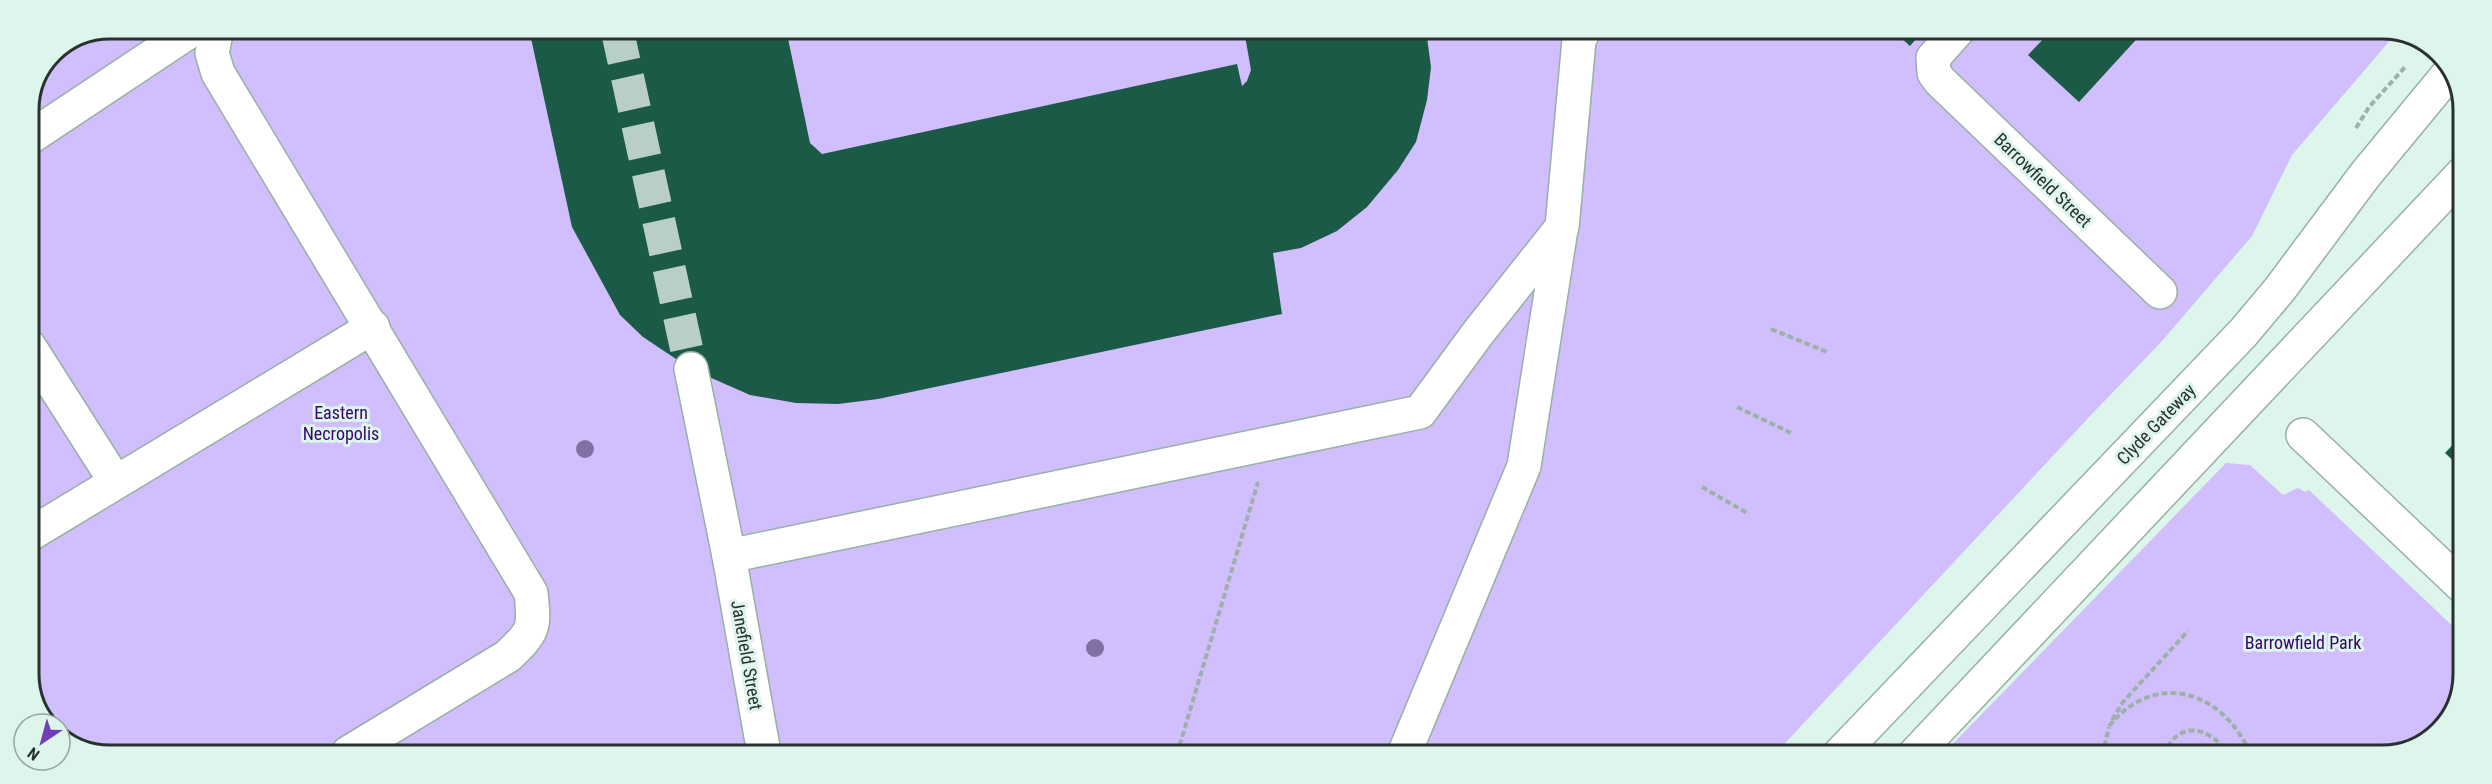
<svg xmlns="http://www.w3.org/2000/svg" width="2492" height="784" font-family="'Roboto Condensed',sans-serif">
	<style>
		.green { fill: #d1befc }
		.building { fill: #1a5a46 }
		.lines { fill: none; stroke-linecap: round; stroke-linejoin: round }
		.minor-tunnel { stroke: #b9cec5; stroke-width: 33; stroke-dasharray: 33 16; stroke-linecap: butt }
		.minor-casing { stroke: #98b0a6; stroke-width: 36 }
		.major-casing { stroke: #98b0a6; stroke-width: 36 }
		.path { stroke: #9eb1a9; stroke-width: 4; stroke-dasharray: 6 3; stroke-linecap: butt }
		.minor { stroke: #fff; stroke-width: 33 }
		.major { stroke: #fff; stroke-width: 33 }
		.tree { fill: #8270a4 }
		.labels { text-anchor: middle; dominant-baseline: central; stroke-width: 6; stroke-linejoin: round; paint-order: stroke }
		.street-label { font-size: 18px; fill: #28312d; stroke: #ddf5eb }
		.park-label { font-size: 18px; fill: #380369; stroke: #ddf5eb }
		.rim { fill: none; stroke: #28312d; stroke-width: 3 }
	</style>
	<rect width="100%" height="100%" fill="#ddf5eb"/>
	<g class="green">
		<polygon points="110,29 2398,31 2292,155 2252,236 2162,341 2091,415 1774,755 88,753 60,734 60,724 45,724 29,680 29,109 53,52"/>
		<polygon points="2226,463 2250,465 2283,495 2298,488 2305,492 2309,490 2461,634 2461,696 2431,739 2383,755 1942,755"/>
	</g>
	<g class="building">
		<polygon points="529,29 786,29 810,143 822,154 1237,64 1242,86 1247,81 1251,70 1244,30 1426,30 1431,67 1427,100 1416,142 1398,170 1367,207 1337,231 1301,248 1273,253 1282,314 878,399 838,404 796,403 750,395 691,369 643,337 620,315 572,227"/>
		<polygon points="1905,31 1923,31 1910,46 1900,37"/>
		<polygon points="2051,31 2144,31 2079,102 2028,55"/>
		<polygon points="2462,435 2462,469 2445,453"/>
	</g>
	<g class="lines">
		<polyline class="minor-tunnel" points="617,29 691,369"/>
		<defs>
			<g id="minor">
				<path d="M 217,29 L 212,53 L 218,73 L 531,593 C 535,629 534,631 508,656 L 348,753"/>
				<polyline points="1957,31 1933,58 1934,73 1940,81 2160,292"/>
				<polyline points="29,138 193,29"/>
				<polyline points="29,346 115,481"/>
				<polyline points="691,369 729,556 764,753"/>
				<polyline points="2303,435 2461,585"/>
				<polyline points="29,535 373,327"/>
				<polyline points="729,556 1420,412 1478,333 1562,227 1579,40 1584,30"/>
				<polyline points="1404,754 1524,466 1561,229"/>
			</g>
			<g id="major">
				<polyline points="1839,755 2243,333 2280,289 2365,175 2450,72"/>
				<polyline points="1914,755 2463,173"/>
			</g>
		</defs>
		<use href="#minor" class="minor-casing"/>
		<use href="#major" class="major-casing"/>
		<g class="path">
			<polyline points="2356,128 2369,107 2406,66"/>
			<polyline points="1771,329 1827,352"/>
			<polyline points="1737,407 1791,433"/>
			<polyline points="1702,487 1749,514"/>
			<polyline points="2112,720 2123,702 2188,631"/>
			<path d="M 2109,726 C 2157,668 2224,692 2251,755"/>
			<polyline points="1177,754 1258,482"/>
			<polyline points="2102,755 2109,727"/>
			<path d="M 2164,755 C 2178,718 2211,727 2229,755"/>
		</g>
		<use href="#minor" class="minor"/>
		<use href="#major" class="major"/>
	</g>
	<g class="tree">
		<circle cx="585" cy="449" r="9"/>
		<circle cx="1095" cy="648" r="9"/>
	</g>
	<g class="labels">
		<g class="street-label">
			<text transform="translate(2043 180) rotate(44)">Barrowfield Street</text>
			<text transform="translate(2156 424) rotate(-46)">Clyde Gateway</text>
			<text transform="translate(747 655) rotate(80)">Janefield Street</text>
		</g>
		<g class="park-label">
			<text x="341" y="412">Eastern<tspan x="341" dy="21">Necropolis</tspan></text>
			<text x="2303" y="642">Barrowfield Park</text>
		</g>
	</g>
	<path d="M0 0H2492V784H0ZM110 39H2382A71 71 0 0 1 2453 110V674A71 71 0 0 1 2382 745H110A71 71 0 0 1 39 674V110A71 71 0 0 1 110 39Z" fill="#ddf5eb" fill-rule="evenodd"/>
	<path class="rim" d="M110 39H2382A71 71 0 0 1 2453 110V674A71 71 0 0 1 2382 745H110A71 71 0 0 1 39 674V110A71 71 0 0 1 110 39Z"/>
	<g transform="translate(42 742) rotate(216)"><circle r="28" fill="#ddf5eb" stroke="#95a79f" stroke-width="1.5"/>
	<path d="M0-4.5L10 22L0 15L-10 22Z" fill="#703fb7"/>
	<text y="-9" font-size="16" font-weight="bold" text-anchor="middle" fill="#28312d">N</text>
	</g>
</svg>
